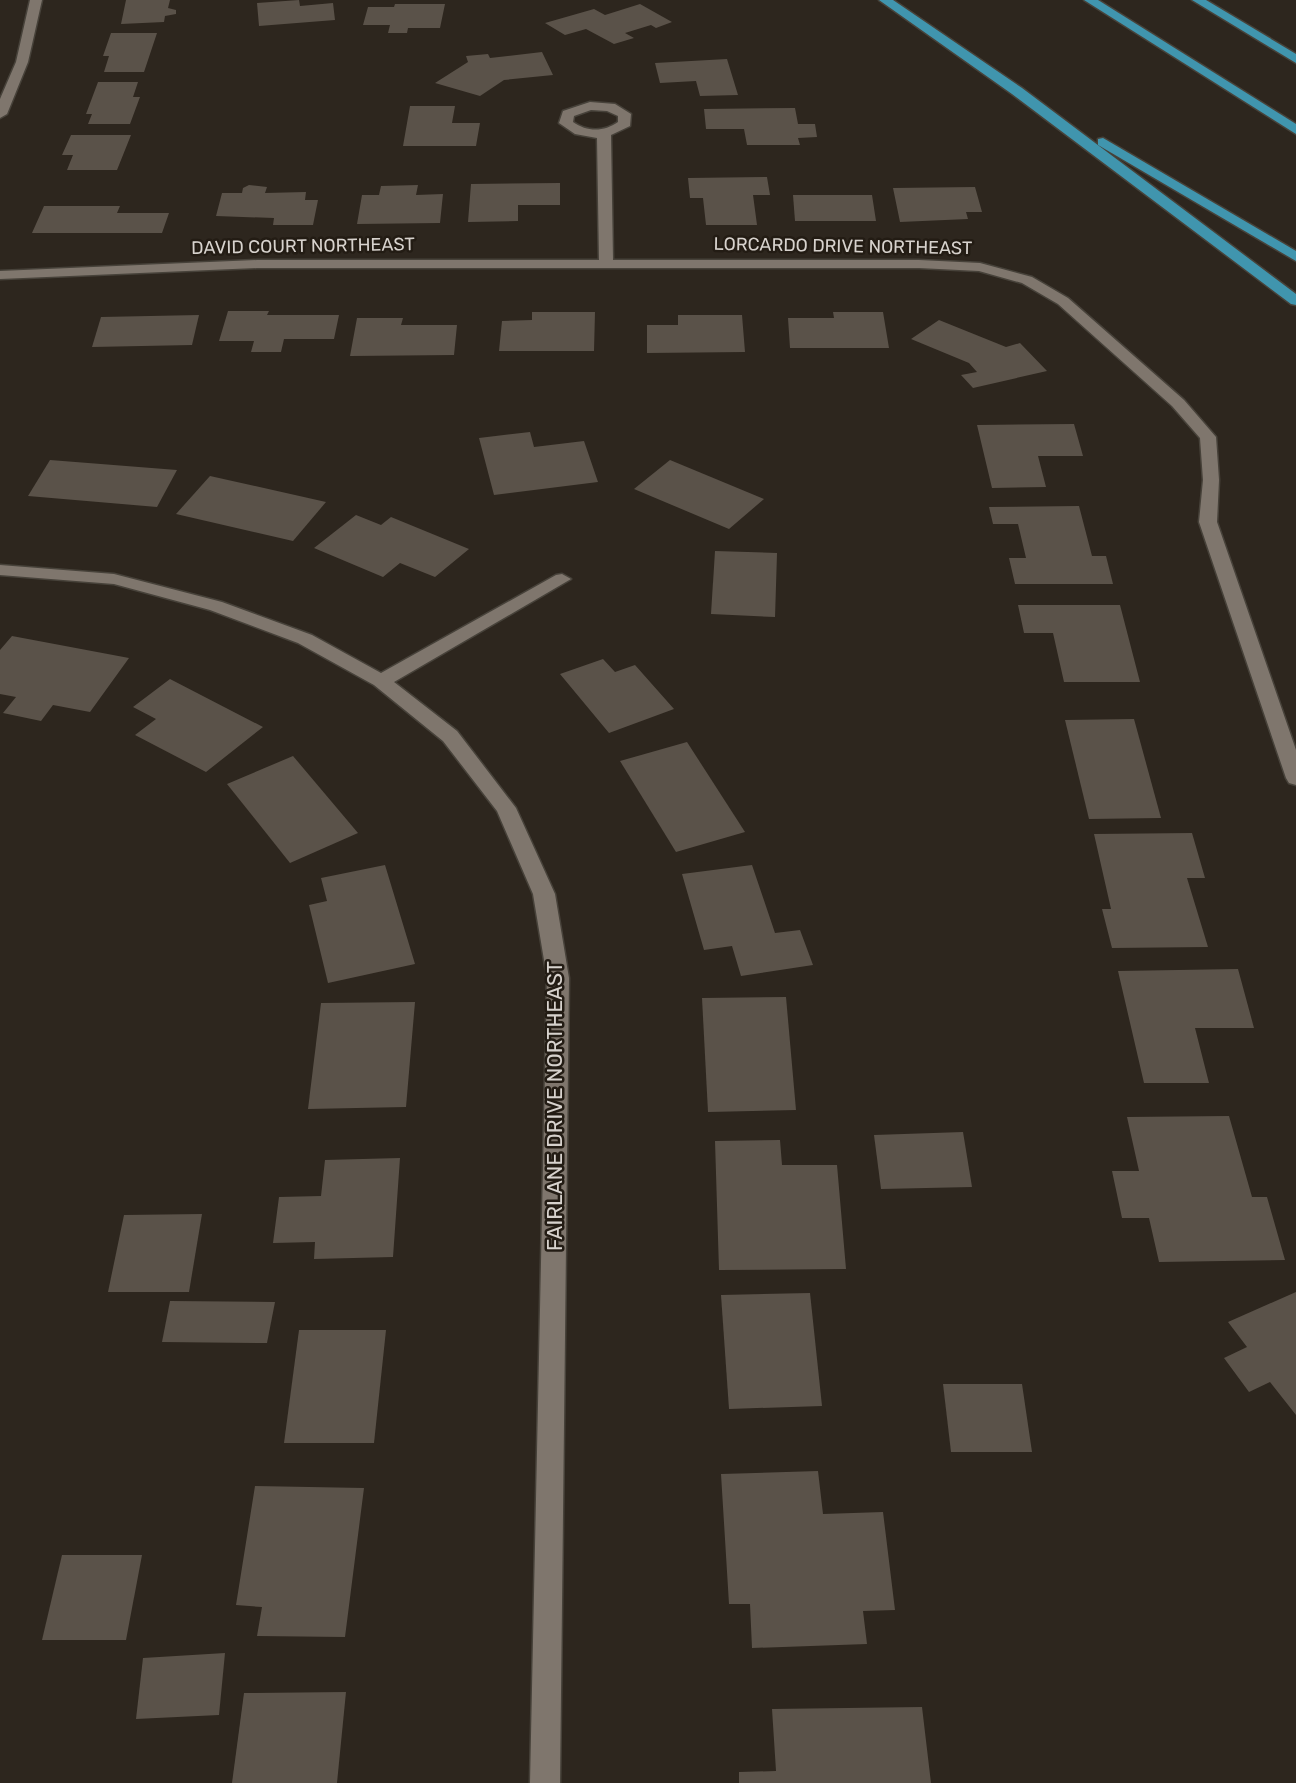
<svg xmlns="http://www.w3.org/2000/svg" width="1296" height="1783" font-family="Rubik,sans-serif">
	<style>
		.building { fill: #5a5249 }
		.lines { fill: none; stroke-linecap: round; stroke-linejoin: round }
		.street-casing { stroke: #47423a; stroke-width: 3 }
		.highway-casing { stroke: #47423a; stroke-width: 3 }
		.street { fill: #7f766d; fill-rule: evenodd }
		.highway { fill: #4095ae; fill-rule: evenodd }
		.labels { text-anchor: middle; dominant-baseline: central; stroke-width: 5; stroke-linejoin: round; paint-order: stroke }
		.far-street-label { font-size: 18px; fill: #d7d2cd; stroke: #231c14 }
		.street-label { font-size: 21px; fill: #d7d2cd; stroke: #231c14 }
	</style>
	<rect width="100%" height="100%" fill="#2d261e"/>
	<g class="building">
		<polygon points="126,0 170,0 168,8 176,10 176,14 165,16 164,22 121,24"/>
		<polygon points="299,0 300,6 333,3 335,20 259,26 257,3"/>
		<polygon points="395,4 445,4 440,28 408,28 407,33 388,33 390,25 363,25 368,7 394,7"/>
		<polygon points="640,4 672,22 656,28 651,25 625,33 634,38 614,44 586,29 565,35 545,23 594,9 605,15"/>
		<polygon points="111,33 157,33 144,72 104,72 109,56 103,56"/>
		<polygon points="542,52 553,75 504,80 480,96 435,83 468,62 466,56 488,54 490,58"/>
		<polygon points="727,59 738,95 700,96 696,81 660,83 655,63"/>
		<polygon points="98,82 138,82 133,97 140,97 130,124 88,124 92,114 86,114"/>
		<polygon points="410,106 455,106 452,123 480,123 476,146 403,146"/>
		<polygon points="795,108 798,124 815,124 817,137 798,138 800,145 747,145 744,129 706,129 704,109"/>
		<polygon points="71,135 131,135 117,170 67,170 73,155 62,155"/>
		<polygon points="767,177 770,195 753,195 757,225 706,225 703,198 690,198 688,178"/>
		<polygon points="560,183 560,205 518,205 518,221 468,222 471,184"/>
		<polygon points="249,185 267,187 265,193 306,192 305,200 318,200 313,225 273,225 274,218 216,216 222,193 242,193 243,188"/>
		<polygon points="418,185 416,195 443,194 440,223 357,224 362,195 379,195 381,186"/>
		<polygon points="975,187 982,212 966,212 968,219 900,222 893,188"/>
		<polygon points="793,195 872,195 876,221 795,221"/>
		<polygon points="44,206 120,206 117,213 169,213 162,233 32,233"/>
		<polygon points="228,311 269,311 267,315 339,315 334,339 284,339 281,352 251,352 254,341 219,341"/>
		<polygon points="532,312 595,312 594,351 499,351 502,321 532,320"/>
		<polygon points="833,312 883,312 889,348 790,348 788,318 834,318"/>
		<polygon points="199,315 192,345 92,347 101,317"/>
		<polygon points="678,315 742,315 745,352 647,353 647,325 678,325"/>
		<polygon points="357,318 403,318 401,325 457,325 454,355 350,356"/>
		<polygon points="939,320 1006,347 1020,343 1047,371 973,388 961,375 977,372 969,363 911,339"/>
		<polygon points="1074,424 1083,456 1038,456 1046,487 992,488 977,425"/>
		<polygon points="530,432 534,447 584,441 598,482 494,495 479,438"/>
		<polygon points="50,460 177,470 157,507 28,496"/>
		<polygon points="670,460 764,499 729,529 634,489"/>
		<polygon points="210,476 326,502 293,541 176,514"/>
		<polygon points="1079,506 1092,556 1106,556 1113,584 1015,584 1009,558 1026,558 1018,524 993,524 989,507"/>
		<polygon points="356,515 381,525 391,517 469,549 435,577 400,563 383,577 314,548"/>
		<polygon points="715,551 777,553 775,617 711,614"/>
		<polygon points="1018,605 1120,605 1140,682 1064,682 1053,633 1024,633"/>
		<polygon points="12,636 129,658 90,712 53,705 41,721 3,713 16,697 0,694 0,650"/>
		<polygon points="603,659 615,672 635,665 674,709 609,733 560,674"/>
		<polygon points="170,679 263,727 206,772 135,735 156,719 133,707"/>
		<polygon points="1134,719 1161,818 1089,819 1065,720"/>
		<polygon points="687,742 745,832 676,852 620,761"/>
		<polygon points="293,756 358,833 290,863 227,784"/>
		<polygon points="1192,833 1205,878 1187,878 1208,947 1112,948 1102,909 1111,909 1094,834"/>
		<polygon points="385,865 415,964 328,983 309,905 327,901 321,878"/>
		<polygon points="752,865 775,933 800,930 813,965 741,976 732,946 704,950 682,874"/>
		<polygon points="1238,969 1254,1028 1195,1028 1209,1083 1144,1083 1118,971"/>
		<polygon points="786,997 796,1110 708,1112 702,998"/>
		<polygon points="415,1002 406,1107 308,1109 321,1003"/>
		<polygon points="1229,1116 1252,1197 1267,1197 1285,1260 1159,1262 1149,1218 1122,1218 1112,1171 1139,1171 1127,1117"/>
		<polygon points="963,1132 972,1187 881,1189 874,1135"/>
		<polygon points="780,1140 782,1165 837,1165 846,1269 719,1270 715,1141"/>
		<polygon points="400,1158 393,1257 314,1259 315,1242 273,1243 279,1197 321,1196 325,1160"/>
		<polygon points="202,1214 189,1292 108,1292 124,1215"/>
		<polygon points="1296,1292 1296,1415 1270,1382 1249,1392 1224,1358 1247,1347 1228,1322"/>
		<polygon points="810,1293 822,1406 729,1409 721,1295"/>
		<polygon points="170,1301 275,1302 267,1343 162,1342"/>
		<polygon points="299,1330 386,1330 374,1443 284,1443"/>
		<polygon points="943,1384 1022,1384 1032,1452 951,1452"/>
		<polygon points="818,1471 823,1514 883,1512 895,1610 863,1611 867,1644 752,1648 750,1604 729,1604 721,1474"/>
		<polygon points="255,1486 364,1488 345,1637 257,1636 262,1607 236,1605"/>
		<polygon points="62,1555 142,1555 126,1640 42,1640"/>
		<polygon points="225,1653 219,1715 136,1719 143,1658"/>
		<polygon points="346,1692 337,1783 232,1783 244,1693"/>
		<polygon points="922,1707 931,1783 739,1783 739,1772 776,1771 772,1709"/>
	</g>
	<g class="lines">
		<defs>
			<g id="street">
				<polygon points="30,0 42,0 28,62 7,114 0,118 0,99 16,62"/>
				<path d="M 590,102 L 615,104 L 631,114 L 630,126 L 611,135 L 613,260 L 919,260 L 980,263 L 1032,277 L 1068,298 L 1184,400 L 1216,437 L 1219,480 L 1217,522 L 1296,750 L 1296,785 L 1289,783 L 1286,778 L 1199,522 L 1203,480 L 1200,438 L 1172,406 L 1058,304 L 1022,283 L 979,271 L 919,268 L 257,268 L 0,279 L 0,271 L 257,260 L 599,260 L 597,138 L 575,134 L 559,123 L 563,111 ZM 591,110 L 607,111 L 618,116 L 618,122 C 604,132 587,132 573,122 L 574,116 Z"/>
				<polygon points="0,565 114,574 222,602 312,635 381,673 556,575 562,574 571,579 394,682 457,731 516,808 555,894 569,978 560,1783 530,1783 547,978 533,894 497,811 443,741 374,685 298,643 210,610 114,584 0,575"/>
			</g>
			<g id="highway">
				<polygon points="879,0 893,0 1022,88 1296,294 1296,305 1291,304 1012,94"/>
				<polygon points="1084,0 1098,0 1296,124 1296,134"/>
				<polygon points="1192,0 1206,0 1296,54 1296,63"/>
				<polygon points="1103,138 1296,251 1296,261 1098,145 1098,139"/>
			</g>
		</defs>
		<use href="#street" class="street-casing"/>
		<use href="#highway" class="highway-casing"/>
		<use href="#street" class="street"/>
		<use href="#highway" class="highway"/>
	</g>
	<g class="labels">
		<g class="far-street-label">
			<text transform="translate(303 246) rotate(-1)">DAVID COURT NORTHEAST</text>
			<text transform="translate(843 246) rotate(1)">LORCARDO DRIVE NORTHEAST</text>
		</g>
		<g class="street-label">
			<text transform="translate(554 1106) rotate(-90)">FAIRLANE DRIVE NORTHEAST</text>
		</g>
	</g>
</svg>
